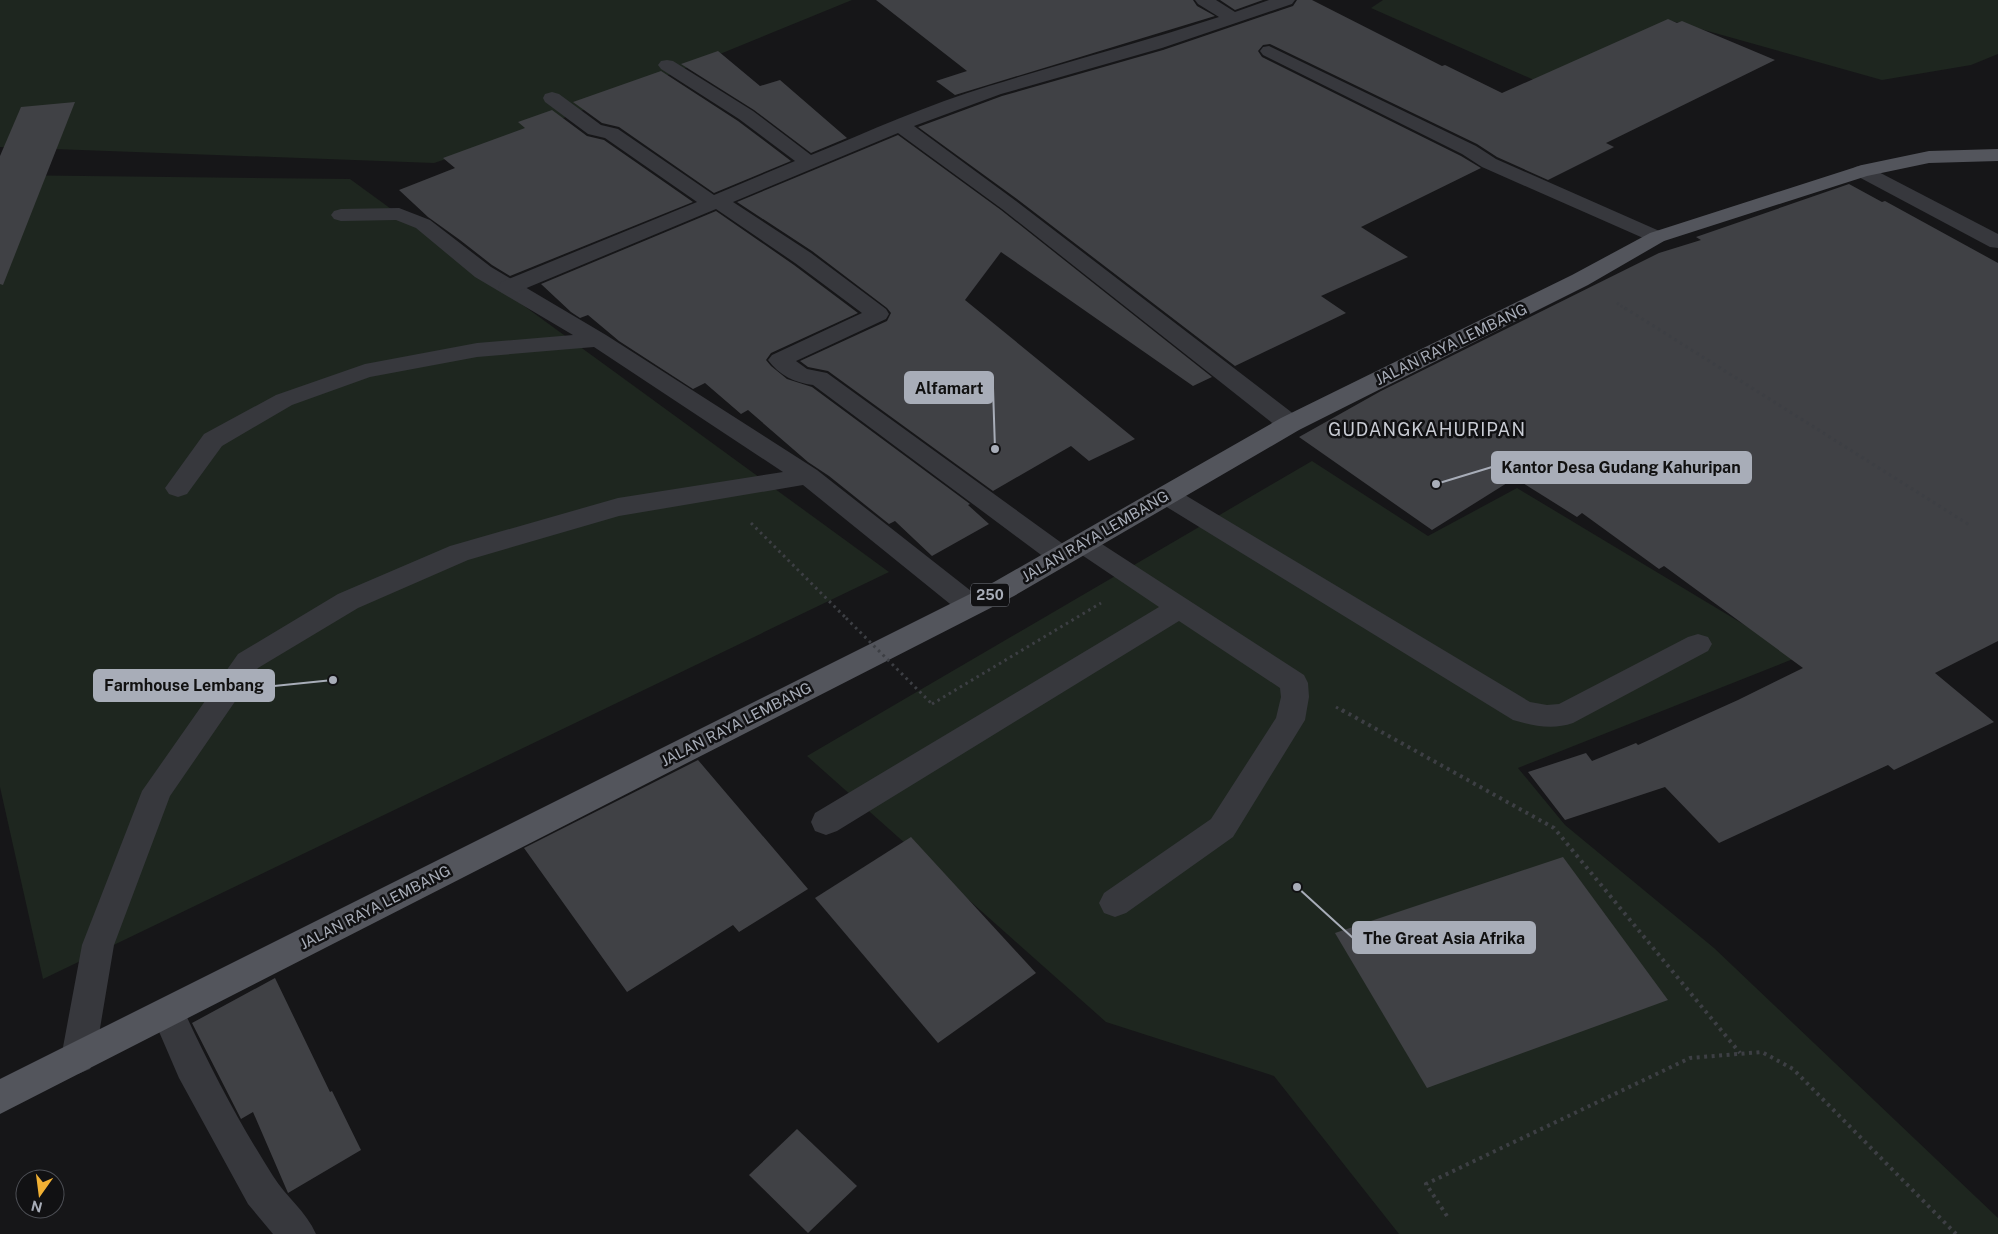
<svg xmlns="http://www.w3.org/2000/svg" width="1998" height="1234" font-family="'Public Sans',sans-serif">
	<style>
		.green { fill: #1e261f }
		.building { fill: #404145 }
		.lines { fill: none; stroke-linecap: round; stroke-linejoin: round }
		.path-far2 { stroke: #3d3f44; stroke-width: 2.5; stroke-dasharray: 2 2.5; stroke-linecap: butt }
		.path-far1 { stroke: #3d3f44; stroke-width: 3; stroke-dasharray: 2.5 4; stroke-linecap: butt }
		.path { stroke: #3d3f44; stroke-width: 4; stroke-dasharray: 3 4.5; stroke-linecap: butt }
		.service { fill: #37383d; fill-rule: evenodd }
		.minor { fill: #37383d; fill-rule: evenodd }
		.primary { fill: #53555c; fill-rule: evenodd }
		.path-bridge { stroke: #3d3f44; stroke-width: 3; stroke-dasharray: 2.5 4; stroke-linecap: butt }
		.labels { text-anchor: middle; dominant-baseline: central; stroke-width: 5; stroke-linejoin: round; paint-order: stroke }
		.shield { fill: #111113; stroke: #7b7e86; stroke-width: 1 }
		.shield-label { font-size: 14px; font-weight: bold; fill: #a8adb8 }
		.street-label { font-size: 15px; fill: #a8adb8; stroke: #111113 }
		.quarter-label { font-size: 18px; letter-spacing: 1px; fill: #c9ccd4; stroke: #111113 }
		.leader { fill: none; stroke: #a8adb8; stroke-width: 2 }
		.callout-dot { fill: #a8adb8; stroke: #111113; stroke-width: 2 }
		.callout { fill: #a8adb8; stroke: #a8adb8; stroke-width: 2 }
		.callout-label { font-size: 16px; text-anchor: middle; font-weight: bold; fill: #111 }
	</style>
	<rect width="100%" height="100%" fill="#161618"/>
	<g class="green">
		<polygon points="0,0 852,0 539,128 434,163 0,147"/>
		<polygon points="1383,0 1998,0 1998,54 1971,65 1882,80 1672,21 1543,84 1371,8"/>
		<polygon points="0,175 350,179 889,572 43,979 0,787"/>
		<polygon points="1312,461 1428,536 1517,488 1798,657 1518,768 1565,825 1714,948 1998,1218 1998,1234 1399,1234 1274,1076 1106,1022 807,756"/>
	</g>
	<g class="building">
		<polygon points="876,0 1193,0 1197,6 1215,16 955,95 936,81 967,71"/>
		<polygon points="1220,0 1263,0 1235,10"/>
		<polygon points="1297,0 1312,0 1442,66 1445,65 1502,93 1668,19 1677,23 1682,21 1775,60 1606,143 1614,147 1548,180 1497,157 1477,144 1270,44 1263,45 1258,51 1262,57 1461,156 1481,168 1361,227 1408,257 1321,296 1346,313 1235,366 1017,199 918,127 1002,96 1163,50 1293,6"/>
		<polygon points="718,51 760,86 780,80 847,138 811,153 754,110 681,64"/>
		<polygon points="661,71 738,121 791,161 714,193 619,127 602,123 573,102"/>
		<polygon points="75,102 3,285 0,284 0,156 21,107"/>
		<polygon points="552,110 587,136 604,140 693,202 510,276 492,265 460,240 428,217 399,190 455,168 443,158 525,128 518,122"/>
		<polygon points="898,135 1001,210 1212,377 1193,386 1001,252 965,300 1135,439 1089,461 1071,446 993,491 828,371 808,367 800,361 887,321 891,313 887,308 812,251 737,202"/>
		<polygon points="1849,184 1882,202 1885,201 1998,263 1998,641 1935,673 1994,722 1894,770 1888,765 1719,843 1665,787 1565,820 1528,772 1586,753 1592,761 1636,743 1638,745 1738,700 1803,668 1664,566 1659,569 1582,513 1577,517 1515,478 1432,530 1299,437 1381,391 1659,253 1701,240 1696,237"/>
		<polygon points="716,211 794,265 858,313 771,353 766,360 771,366 787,379 812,387 970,504 968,505 989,524 932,556 895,521 889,524 829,476 808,462 748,410 741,414 705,383 693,389 619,341 588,315 580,318 571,312 541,284"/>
		<polygon points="698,760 808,889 739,932 733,925 627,992 524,848"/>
		<polygon points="911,837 1036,973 938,1043 815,898"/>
		<polygon points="1563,857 1668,1000 1427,1088 1335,933"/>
		<polygon points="275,978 330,1092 332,1091 361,1150 288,1193 253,1112 241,1119 192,1023"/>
		<polygon points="797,1129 857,1186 808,1233 749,1175"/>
	</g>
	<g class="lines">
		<polyline class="path-far2" points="1617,303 1627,310"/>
		<g class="path-far1">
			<polyline points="1625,308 1971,526"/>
			<polyline points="751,523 846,618"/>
			<polyline points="932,704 1101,603"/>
			<polyline points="1336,707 1344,712"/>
		</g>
		<g class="path">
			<polyline points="1342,710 1554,828 1740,1053"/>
			<polyline points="1447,1216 1426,1184 1690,1058 1762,1052 1793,1069 1956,1234"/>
		</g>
		<g class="service">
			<polygon points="399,208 430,220 491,267 606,335 817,470 980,598 984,605 980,612 970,615 960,612 803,485 619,516 468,560 358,608 258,668 170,796 114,945 95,1058 90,1069 78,1074 66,1069 61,1058 82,945 142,791 238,654 338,594 450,546 618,498 783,472 594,347 477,357 370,377 292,405 222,446 187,494 178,497 169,494 165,488 204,434 276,395 365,364 477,343 573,335 475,277 416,228 396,220 341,221 334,219 331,215 334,211 341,209"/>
			<path d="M 1166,486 L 1175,489 L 1530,702 L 1547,705 L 1559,704 L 1688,637 L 1698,634 L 1708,637 L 1712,644 L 1708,651 L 1573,723 C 1553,730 1533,726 1513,720 L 1157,501 L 1153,495 L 1157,489 Z"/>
			<polygon points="1082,534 1091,537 1304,675 1308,683 1309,697 1305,720 1233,837 1126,913 1115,917 1104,913 1099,903 1104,893 1211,819 1276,718 1281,697 1280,688 1179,621 837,831 826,835 815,831 811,822 815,813 1159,607 1073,549 1069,543 1073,537"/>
		</g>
		<g class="minor">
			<path d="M 1195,0 L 1216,0 L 1235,12 L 1269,0 L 1295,0 L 1292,4 L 1162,48 L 1001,94 L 914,126 L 1016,201 L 1299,418 L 1302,424 L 1299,430 L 1290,432 L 1281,430 L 1002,209 L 898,133 L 733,202 L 811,253 L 886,309 L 889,314 L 886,319 L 796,361 L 807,369 L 827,373 L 1070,549 L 1074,556 L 1070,563 L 1061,565 L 1052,563 L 813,385 C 795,383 779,375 768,360 L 772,355 L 862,313 L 795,263 L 716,209 L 517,292 L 509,294 L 501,292 L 498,287 L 501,282 L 697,202 L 605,138 L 588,134 L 545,102 L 543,98 L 545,94 L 552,92 L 559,94 L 601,125 L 618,129 L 714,195 L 795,161 L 739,119 L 661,69 L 658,65 L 661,61 L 667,60 L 673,61 L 753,111 L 811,155 C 870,131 929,104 989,86 C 1066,62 1143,42 1219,17 L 1198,4 Z"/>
			<polygon points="1269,46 1476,146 1496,159 1664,233 1668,237 1664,241 1657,243 1650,241 1482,167 1462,154 1263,55 1260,51 1263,47"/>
			<polygon points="1862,165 1869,167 1998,234 1998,248 1990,247 1855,175 1852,171 1855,167"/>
			<path d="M 168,998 L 180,1002 C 207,1062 238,1121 273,1176 C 286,1197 306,1211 316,1234 L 273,1234 L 248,1204 L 179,1078 L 151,1013 L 156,1002 Z"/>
		</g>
		<polygon class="primary" points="1998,149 1998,161 1929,163 1867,176 1664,241 1588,285 1299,430 1014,596 0,1114 0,1079 994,582 1281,418 1572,275 1650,233 1862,165 1929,151"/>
		<polyline class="path-bridge" points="846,618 932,704"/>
	</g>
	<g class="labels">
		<rect class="shield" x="971" y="583.5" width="38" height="23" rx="4"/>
		<g class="shield-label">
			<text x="990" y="595">250</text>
		</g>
		<g class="street-label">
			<text transform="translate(1451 344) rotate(-26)">JALAN RAYA LEMBANG</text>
			<text transform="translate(1095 536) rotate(-30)">JALAN RAYA LEMBANG</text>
			<text transform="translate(736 724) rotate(-27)">JALAN RAYA LEMBANG</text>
			<text transform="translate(375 907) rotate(-27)">JALAN RAYA LEMBANG</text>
		</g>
		<g class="quarter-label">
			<text x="1427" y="429">GUDANGKAHURIPAN</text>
		</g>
	</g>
	<path class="leader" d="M995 449L993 388M1436 484L1492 467M333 680L274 686M1297 887L1353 938"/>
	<g class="callout-dot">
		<circle cx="995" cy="449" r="5"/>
		<circle cx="1436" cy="484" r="5"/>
		<circle cx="333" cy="680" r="5"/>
		<circle cx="1297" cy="887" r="5"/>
	</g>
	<g class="callout">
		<rect x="905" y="372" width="88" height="31" rx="5"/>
		<rect x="1492" y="452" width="259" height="31" rx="5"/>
		<rect x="94" y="670" width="180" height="31" rx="5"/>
		<rect x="1353" y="922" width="182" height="31" rx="5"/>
	</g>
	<g class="callout-label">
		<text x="949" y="394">Alfamart</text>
		<text x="1621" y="473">Kantor Desa Gudang Kahuripan</text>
		<text x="184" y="691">Farmhouse Lembang</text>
		<text x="1444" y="944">The Great Asia Afrika</text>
	</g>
	<g transform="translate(40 1194) rotate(194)"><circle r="24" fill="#111113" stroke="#4d4f55"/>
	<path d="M0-4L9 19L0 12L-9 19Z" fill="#f2b134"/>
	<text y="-8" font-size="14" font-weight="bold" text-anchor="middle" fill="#a8adb8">N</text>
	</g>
</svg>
